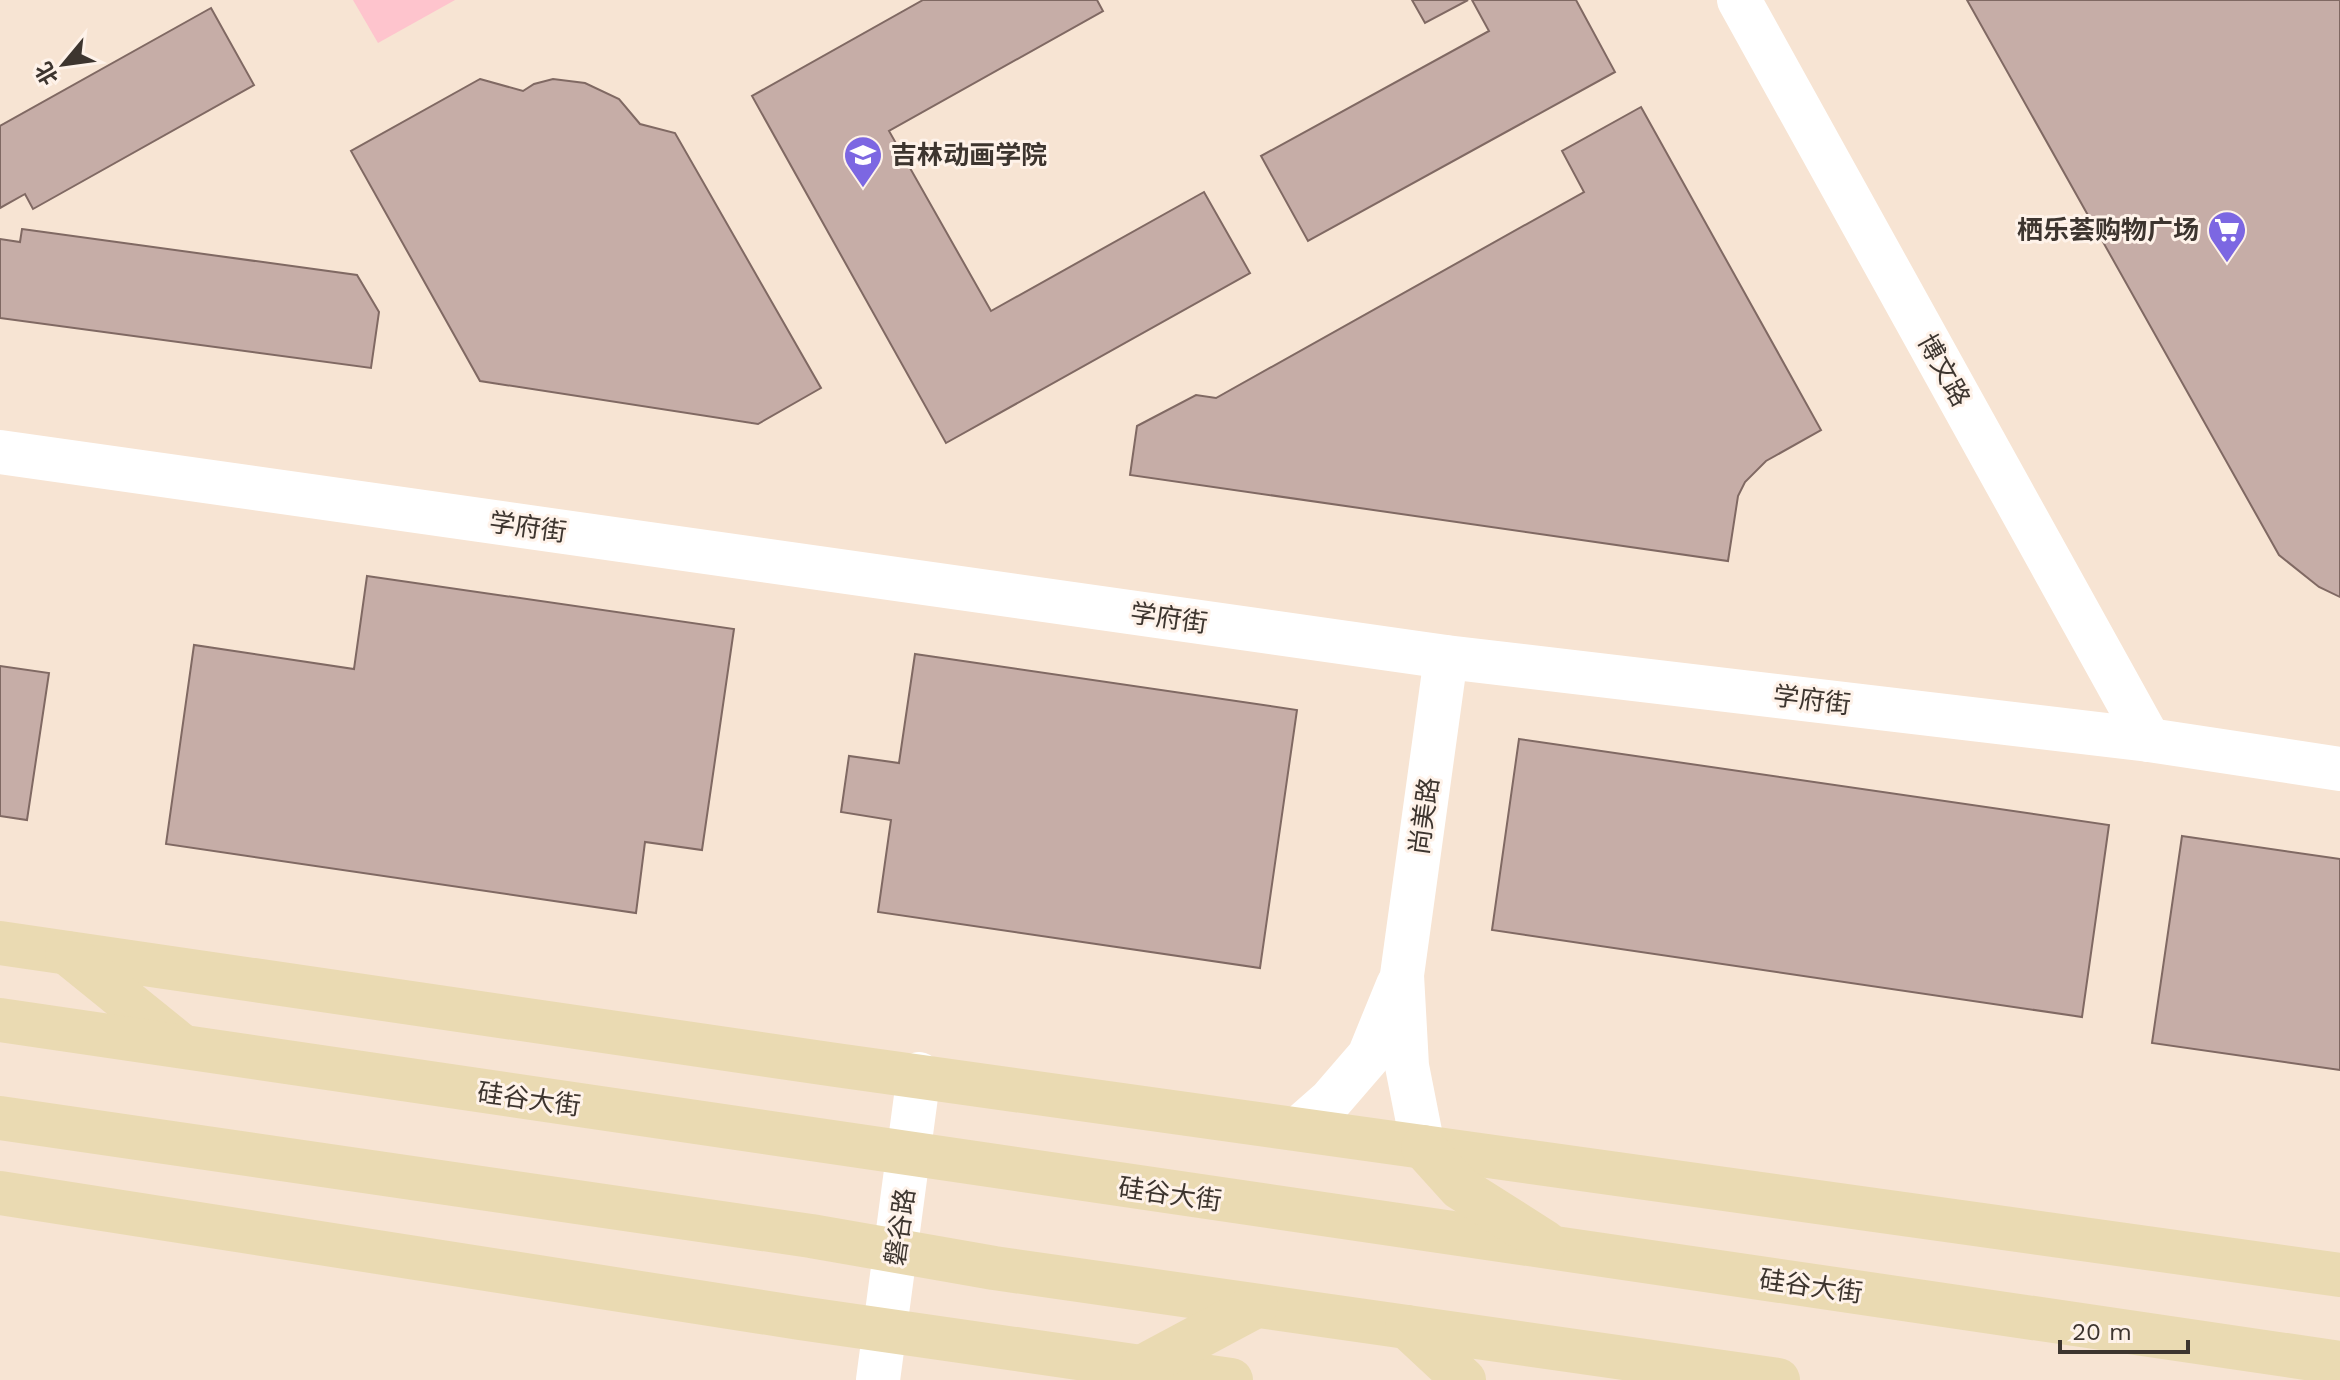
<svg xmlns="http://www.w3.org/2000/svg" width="2340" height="1380" font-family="'Work Sans','Noto Sans SC',sans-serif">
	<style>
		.green { fill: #fec4cd }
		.building { fill: #c6ada7; stroke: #806963; stroke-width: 2 }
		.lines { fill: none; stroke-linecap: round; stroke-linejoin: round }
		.minor { stroke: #fff; stroke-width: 44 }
		.major { stroke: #eadab2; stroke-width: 44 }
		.labels { text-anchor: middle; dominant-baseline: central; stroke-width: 6; stroke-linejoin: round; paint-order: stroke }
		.poi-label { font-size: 26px; font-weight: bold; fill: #3d352f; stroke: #fef2e9; text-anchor: start }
		.street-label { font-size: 26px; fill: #3d352f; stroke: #fef2e9 }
	</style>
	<rect width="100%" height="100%" fill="#f7e4d3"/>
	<polygon class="green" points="353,0 455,0 378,43"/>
	<g class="building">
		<polygon points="923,0 1097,0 1103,11 889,131 991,311 1204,192 1250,273 946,443 752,96"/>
		<polygon points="1412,0 1468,0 1425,23"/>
		<polygon points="1472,0 1576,0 1615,72 1308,241 1261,156 1489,31"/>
		<polygon points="1967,0 2340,0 2340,597 2319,587 2279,555"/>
		<polygon points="211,8 254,85 33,209 25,194 0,208 0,126"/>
		<polygon points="480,79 523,91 534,84 553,79 585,83 619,99 640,124 675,133 821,388 758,424 480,381 351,151"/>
		<polygon points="1641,107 1821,430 1766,461 1745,482 1738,496 1728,561 1130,475 1137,426 1196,395 1216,398 1584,192 1562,151"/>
		<polygon points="22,229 357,275 379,312 371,368 0,318 0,239 20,242"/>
		<polygon points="367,576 734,629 702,850 645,842 636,913 166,844 194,645 354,669"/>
		<polygon points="915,654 1297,710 1260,968 878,912 891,820 841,812 849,756 899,763"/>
		<polygon points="0,666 49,673 27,820 0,816"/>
		<polygon points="1519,739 2109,825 2082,1017 1492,930"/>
		<polygon points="2182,836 2340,859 2340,1070 2152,1043"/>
	</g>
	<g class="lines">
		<g class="minor">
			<polyline points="1739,0 2149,740"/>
			<polyline points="0,452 1446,657 2149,740 2340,769"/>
			<polyline points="1298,1129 1331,1100 1369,1056 1398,985"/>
			<polyline points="1423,1147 1407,1066 1402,975 1446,657"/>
			<polyline points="878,1380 919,1074"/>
		</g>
		<g class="major">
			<polyline points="0,943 836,1065 2340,1275"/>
			<polyline points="67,953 182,1046"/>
			<polyline points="0,1020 2340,1363"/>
			<polyline points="0,1118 811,1236 994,1268 1778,1380"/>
			<polyline points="1423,1147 1460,1188 1545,1242"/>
			<polyline points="0,1193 800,1318 1231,1380"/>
			<polyline points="1407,1327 1464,1380"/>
			<polyline points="1142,1367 1256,1306"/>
		</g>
	</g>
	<defs>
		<symbol id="university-pin" viewBox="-11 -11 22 30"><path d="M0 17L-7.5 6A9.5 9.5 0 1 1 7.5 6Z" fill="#7c67e2" stroke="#fef2e9"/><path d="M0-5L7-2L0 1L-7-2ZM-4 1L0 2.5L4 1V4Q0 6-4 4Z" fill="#fff"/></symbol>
		<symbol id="supermarket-pin" viewBox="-11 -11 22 30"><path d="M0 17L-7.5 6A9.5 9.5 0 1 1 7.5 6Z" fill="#7c67e2" stroke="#fef2e9"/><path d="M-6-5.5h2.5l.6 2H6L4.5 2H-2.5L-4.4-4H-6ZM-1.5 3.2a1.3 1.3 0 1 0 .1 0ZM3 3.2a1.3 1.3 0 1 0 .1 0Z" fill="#fff"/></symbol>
	</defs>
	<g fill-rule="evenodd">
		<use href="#university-pin" x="841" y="133" width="44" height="60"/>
		<use href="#supermarket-pin" x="2205" y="208" width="44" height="60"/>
	</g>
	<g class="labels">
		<g class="poi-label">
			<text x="891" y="155">吉林动画学院</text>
			<text x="2199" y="230" text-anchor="end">栖乐荟购物广场</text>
		</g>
		<g class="street-label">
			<text transform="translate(1944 370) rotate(61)">博文路</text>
			<text transform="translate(528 527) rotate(8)">学府街</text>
			<text transform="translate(1169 618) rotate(8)">学府街</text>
			<text transform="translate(1812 700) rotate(7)">学府街</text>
			<text transform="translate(1424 816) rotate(-82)">尚美路</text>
			<text transform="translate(529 1099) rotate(8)">硅谷大街</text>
			<text transform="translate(1170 1194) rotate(8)">硅谷大街</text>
			<text transform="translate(900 1227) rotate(-82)">磐谷路</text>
			<text transform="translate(1811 1286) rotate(8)">硅谷大街</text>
		</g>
	</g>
	<g transform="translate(64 64) rotate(241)" stroke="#fef2e9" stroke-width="6" paint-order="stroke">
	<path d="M0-6L14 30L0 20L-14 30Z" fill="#3d352f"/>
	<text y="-12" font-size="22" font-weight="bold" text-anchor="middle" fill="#3d352f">北</text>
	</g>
	<path d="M2060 1340v12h128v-12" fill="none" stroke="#3d352f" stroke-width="4"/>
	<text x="2072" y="1340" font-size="24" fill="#3d352f" stroke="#fef2e9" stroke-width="6" paint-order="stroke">20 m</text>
</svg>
